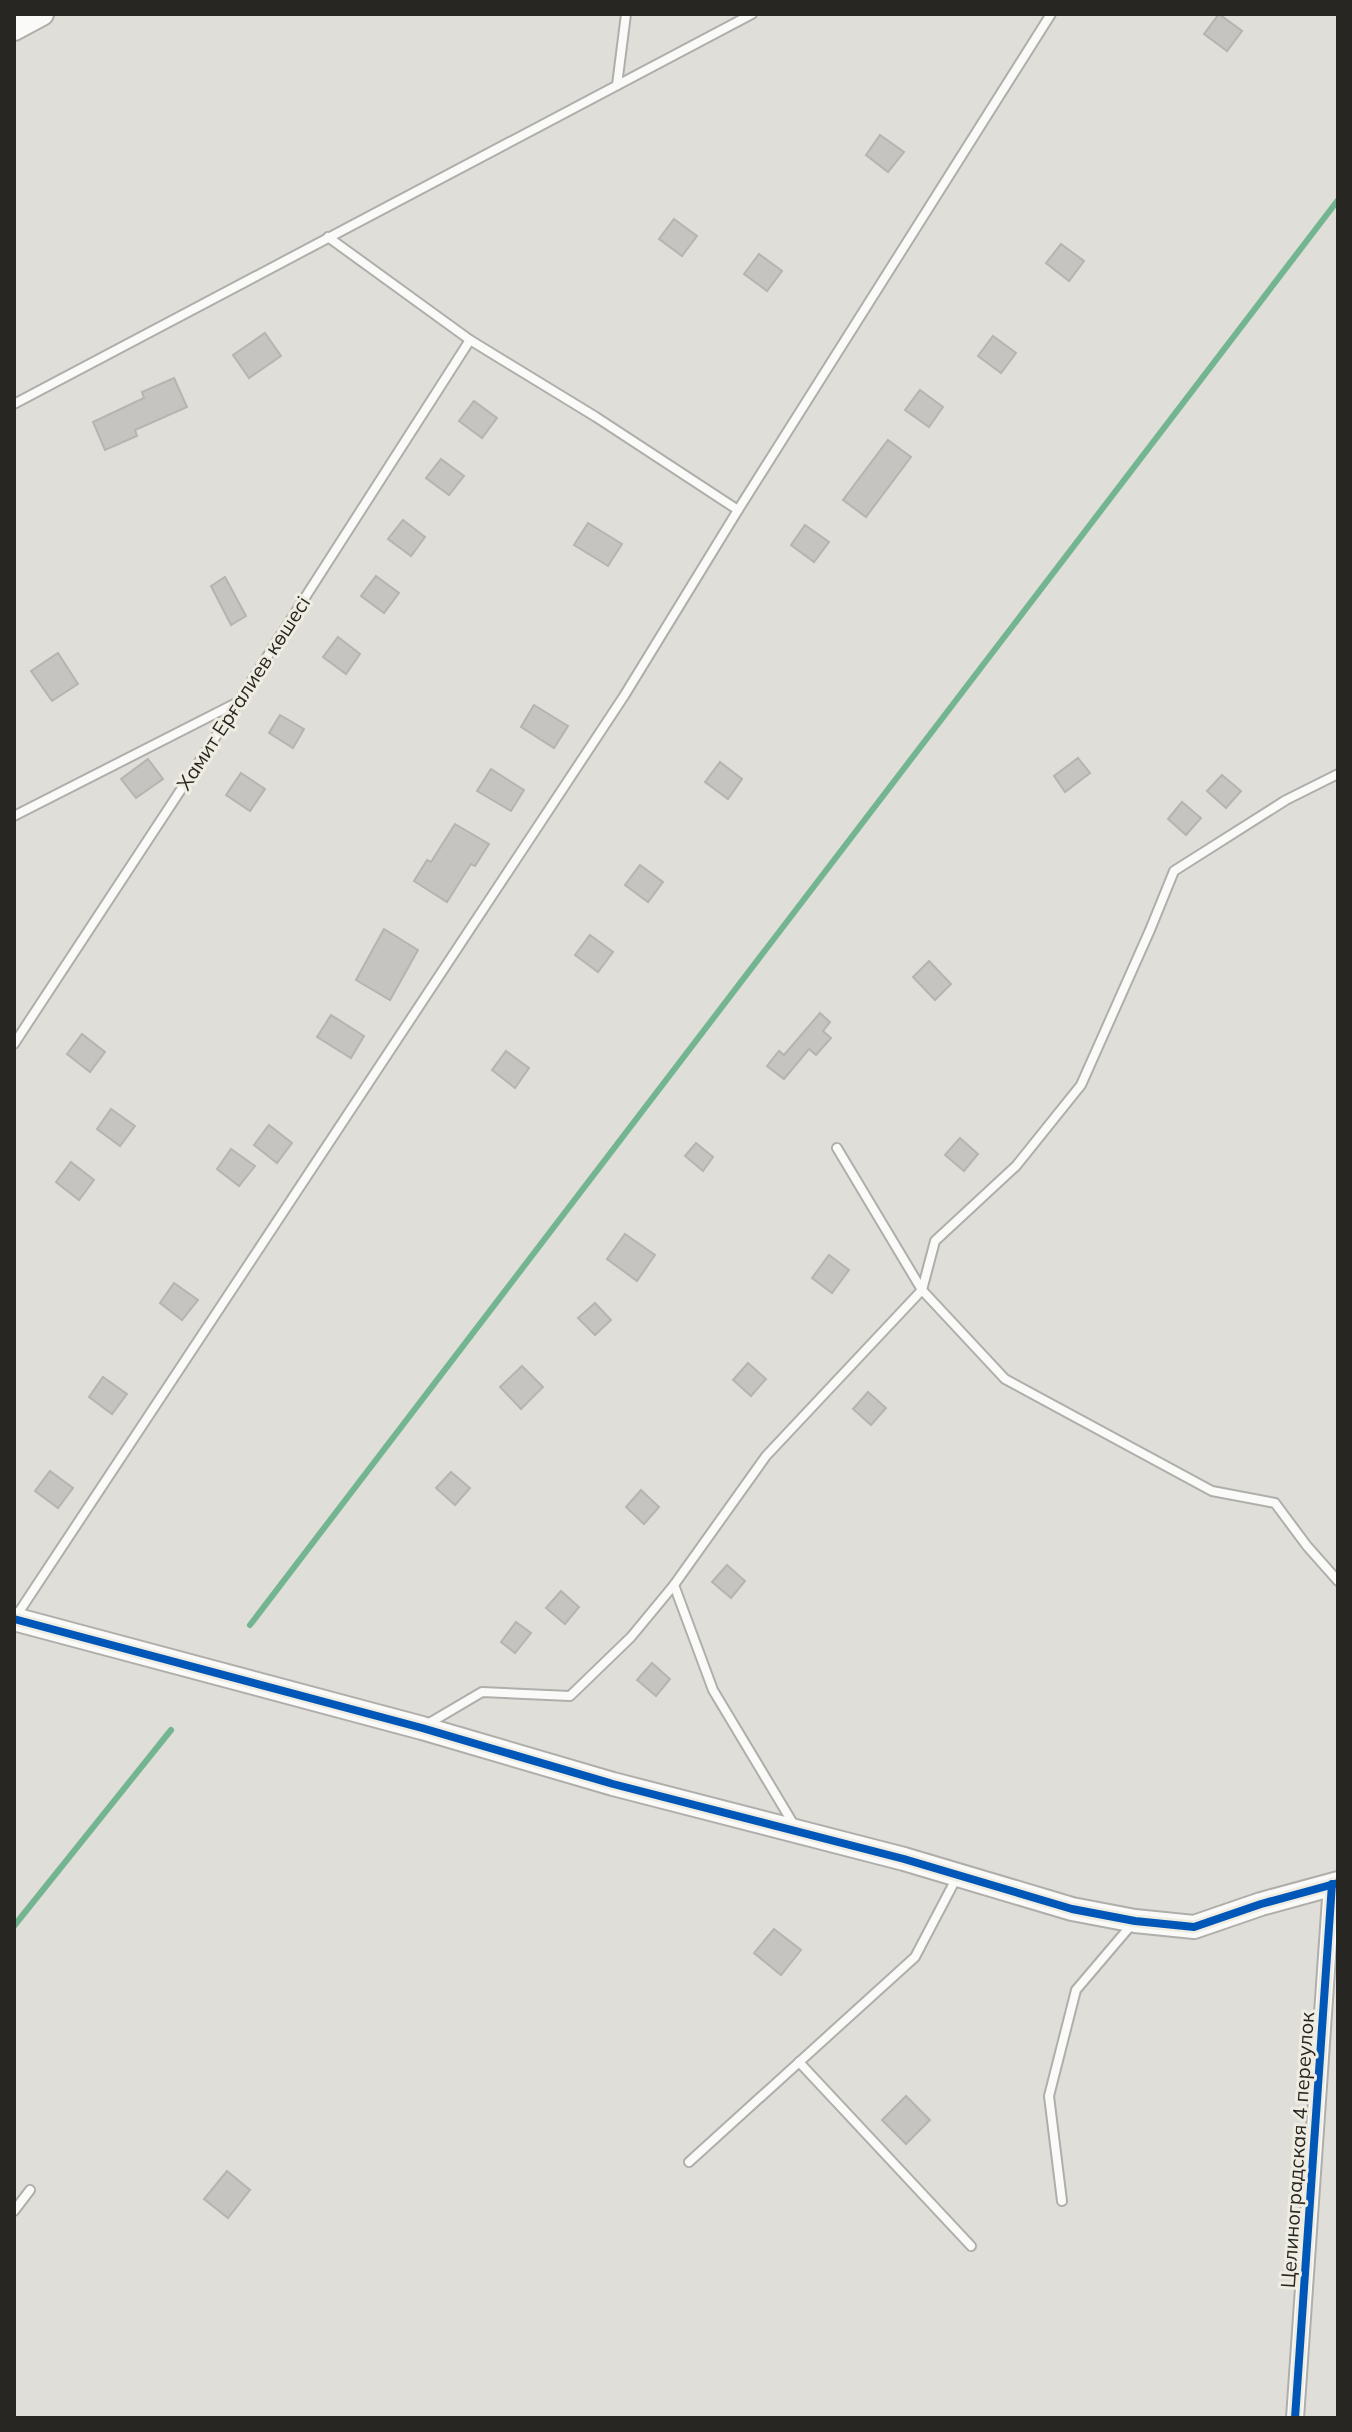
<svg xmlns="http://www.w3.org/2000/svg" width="1352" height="2432" font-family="Mulish,sans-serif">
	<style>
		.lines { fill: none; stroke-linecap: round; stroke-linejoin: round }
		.stream { stroke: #74b591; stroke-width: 6 }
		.building { fill: #c6c4c0; stroke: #b5b4b0; stroke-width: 2 }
		.lane-casing { stroke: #afaeaa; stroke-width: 12 }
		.street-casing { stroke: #afaeaa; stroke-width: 20 }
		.secondary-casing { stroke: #afaeaa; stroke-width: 26 }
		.lane { stroke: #fafaf9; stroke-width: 8 }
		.street { stroke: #fafaf9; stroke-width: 16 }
		.secondary { stroke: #fafaf9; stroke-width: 22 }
		.cycleway-casing { stroke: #efece2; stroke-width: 13 }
		.cycleway { stroke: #0057b8; stroke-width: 8 }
		.labels { text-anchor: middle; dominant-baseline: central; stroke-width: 6; stroke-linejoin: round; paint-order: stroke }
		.street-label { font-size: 20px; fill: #282623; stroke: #efece2 }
	</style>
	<rect width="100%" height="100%" fill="#dfded8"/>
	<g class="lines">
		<g class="stream">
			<polyline points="250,1625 1338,200"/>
			<polyline points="14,1926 171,1730"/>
		</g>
	</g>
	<g class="building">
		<polygon points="1219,14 1242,31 1227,51 1204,34"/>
		<polygon points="880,135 904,152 888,172 866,155"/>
		<polygon points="674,219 697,236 682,256 659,239"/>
		<polygon points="1061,244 1084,261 1069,281 1046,263"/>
		<polygon points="759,254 782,271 767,291 744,274"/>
		<polygon points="265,333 281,356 249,378 233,355"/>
		<polygon points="993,336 1016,353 1001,373 978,356"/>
		<polygon points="174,378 187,407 135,430 137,436 105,450 93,422 144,398 142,392"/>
		<polygon points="920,390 943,407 929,427 905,410"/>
		<polygon points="474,401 497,418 482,438 459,421"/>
		<polygon points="888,440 911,457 866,517 843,500"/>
		<polygon points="441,459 464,476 449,495 426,478"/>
		<polygon points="403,520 425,537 411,556 388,539"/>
		<polygon points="588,523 622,544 608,566 574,545"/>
		<polygon points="805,525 829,542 814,562 791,545"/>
		<polygon points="376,576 399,593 384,613 361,596"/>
		<polygon points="225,577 246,616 231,625 211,586"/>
		<polygon points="338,637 360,654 346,674 323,657"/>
		<polygon points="58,653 78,684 52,701 31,671"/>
		<polygon points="534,705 568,726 554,748 521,727"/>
		<polygon points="280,715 304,729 293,748 269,733"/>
		<polygon points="1078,758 1090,773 1065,792 1054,776"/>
		<polygon points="148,759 163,779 136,798 121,779"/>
		<polygon points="720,762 742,779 728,799 705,782"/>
		<polygon points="491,769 524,790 511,811 477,791"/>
		<polygon points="241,773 265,789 250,811 226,795"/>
		<polygon points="1222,775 1241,791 1226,808 1207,791"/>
		<polygon points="1182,802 1201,818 1186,835 1168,819"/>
		<polygon points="455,824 489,844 475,866 471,864 447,902 414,881 427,860 431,862"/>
		<polygon points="640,865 663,882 648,902 625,885"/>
		<polygon points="384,929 418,950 390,1000 356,980"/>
		<polygon points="590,935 613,952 598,972 575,955"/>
		<polygon points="929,961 951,984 935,1000 913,977"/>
		<polygon points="820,1013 830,1022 823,1031 831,1038 816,1055 809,1049 784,1079 767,1066 779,1051 784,1055"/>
		<polygon points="331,1015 364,1036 351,1058 317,1037"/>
		<polygon points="82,1034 105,1052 90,1072 67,1054"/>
		<polygon points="506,1051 529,1068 515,1088 492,1070"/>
		<polygon points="111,1109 135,1126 120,1146 97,1129"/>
		<polygon points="269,1125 292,1143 277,1163 254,1145"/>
		<polygon points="960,1138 978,1154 964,1171 945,1155"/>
		<polygon points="696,1143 713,1157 703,1171 685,1156"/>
		<polygon points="231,1149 255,1166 239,1186 217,1169"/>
		<polygon points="71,1162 94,1180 79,1200 56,1182"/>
		<polygon points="625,1234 655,1255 637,1281 607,1259"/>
		<polygon points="829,1255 849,1270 832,1293 812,1278"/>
		<polygon points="174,1283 198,1300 182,1320 160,1303"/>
		<polygon points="595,1303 611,1320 595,1335 578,1318"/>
		<polygon points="748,1363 766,1379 751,1396 733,1380"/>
		<polygon points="522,1366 543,1387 521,1409 500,1387"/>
		<polygon points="103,1377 127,1394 112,1414 89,1397"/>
		<polygon points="868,1392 886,1408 871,1425 853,1409"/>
		<polygon points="50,1471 73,1488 58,1508 35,1491"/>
		<polygon points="451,1472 470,1488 455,1505 436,1488"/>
		<polygon points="641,1490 659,1507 644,1524 626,1507"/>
		<polygon points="727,1565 745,1581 731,1598 712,1582"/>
		<polygon points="561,1591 579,1607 565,1624 546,1608"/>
		<polygon points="516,1622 531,1633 515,1653 501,1642"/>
		<polygon points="652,1663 670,1679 656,1696 637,1680"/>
		<polygon points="774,1929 801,1950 781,1975 754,1953"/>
		<polygon points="906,2096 930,2120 906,2144 882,2120"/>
		<polygon points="227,2171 250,2190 228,2218 204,2199"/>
	</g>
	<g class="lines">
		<defs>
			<g id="lane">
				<polyline points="617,85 626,14"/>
				<polyline points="328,237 470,340 596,417 738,510"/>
				<polyline points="14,404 752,14"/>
				<polyline points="14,816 236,703"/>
				<polyline points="14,1044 224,724 470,340"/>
				<polyline points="837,1148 922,1290 1005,1379 1212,1491 1275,1503 1307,1546 1338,1581"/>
				<polyline points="674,1585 713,1690 794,1825"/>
				<polyline points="15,1618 624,696 738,510 1051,14"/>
				<polyline points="426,1725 482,1692 570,1696 631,1637 674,1585 766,1456 922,1290 935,1241 1016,1166 1081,1085 1150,930 1174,871 1286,800 1338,774"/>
				<polyline points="799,2062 971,2246"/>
				<polyline points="689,2162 915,1957 957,1877"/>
				<polyline points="1062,2201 1049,2096 1076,1990 1133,1923"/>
				<polyline points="14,2211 30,2190"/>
			</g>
			<polyline id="street" points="1295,2418 1332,1884"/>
			<g id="secondary">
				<polyline points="14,29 42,14"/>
				<polyline points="14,1619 422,1728 613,1784 904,1859 1072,1909 1135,1921 1194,1927 1261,1904 1338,1883"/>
			</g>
		</defs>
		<use href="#lane" class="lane-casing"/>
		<use href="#street" class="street-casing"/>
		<use href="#secondary" class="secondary-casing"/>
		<use href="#lane" class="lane"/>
		<use href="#street" class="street"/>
		<use href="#secondary" class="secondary"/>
		<defs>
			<g id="cycleway">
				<polyline points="14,1619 422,1728 613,1784 904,1859 1072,1909 1135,1921 1194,1927 1261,1904 1338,1883"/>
				<polyline points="1295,2418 1332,1884"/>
			</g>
		</defs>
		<use href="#cycleway" class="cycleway-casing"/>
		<use href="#cycleway" class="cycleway"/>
	</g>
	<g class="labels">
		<g class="street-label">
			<text transform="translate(243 693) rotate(-57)">Хамит Ерғалиев көшесі</text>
			<text transform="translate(1297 2150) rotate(-86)">Целиноградская 4 переулок</text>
		</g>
	</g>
	<rect width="1352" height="2432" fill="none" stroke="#282623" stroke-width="32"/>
</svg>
